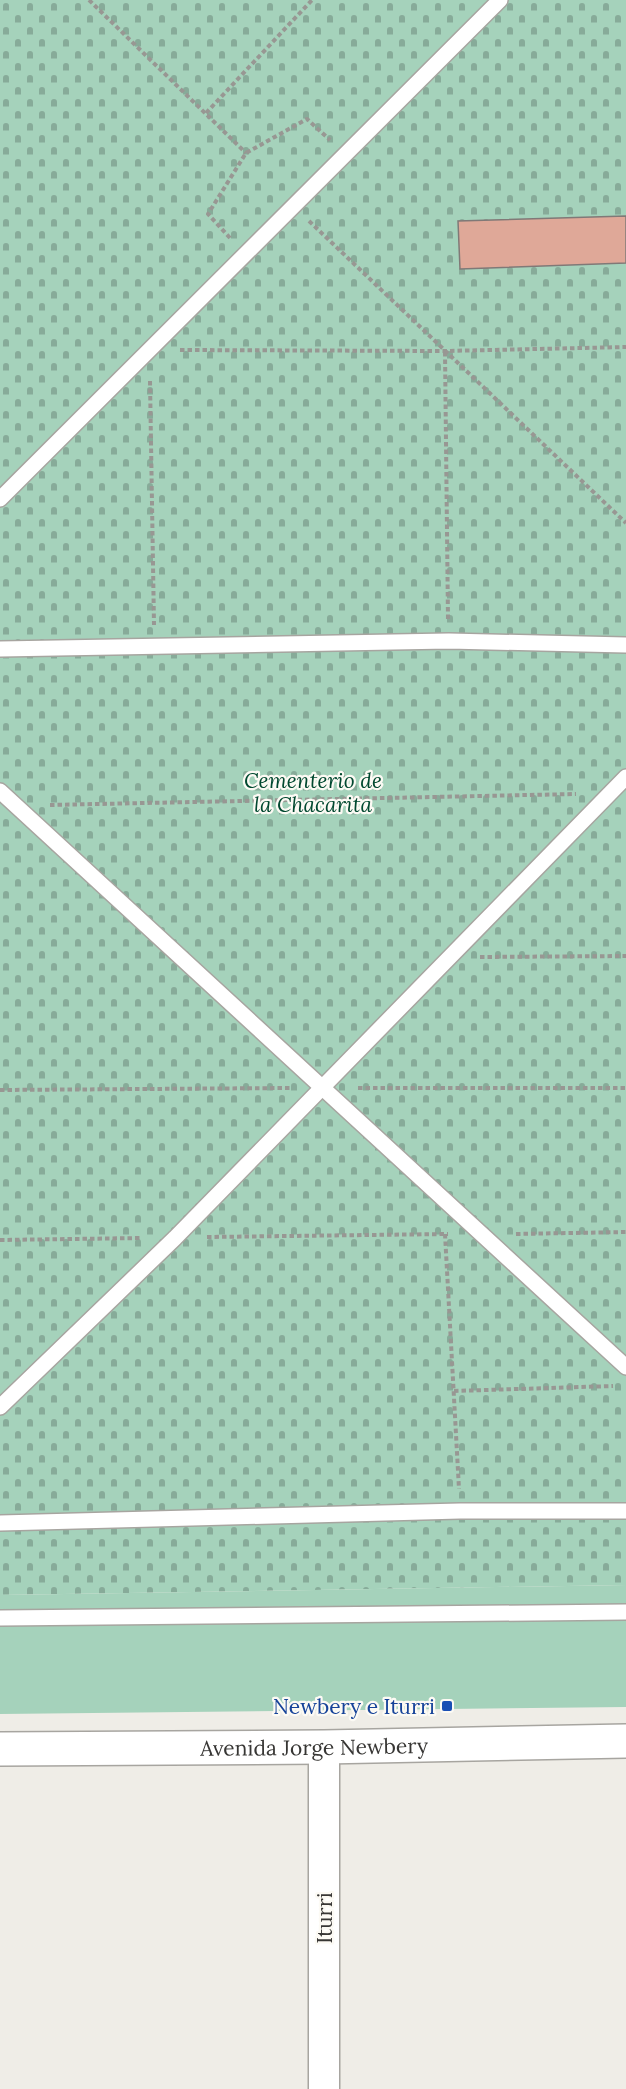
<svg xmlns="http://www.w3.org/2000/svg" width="626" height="2089" font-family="Lora,serif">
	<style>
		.cemetery { fill: url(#cemetery-stones) }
		.green { fill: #a5d2bb }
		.building { fill: #dfa898; stroke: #807977; stroke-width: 1.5 }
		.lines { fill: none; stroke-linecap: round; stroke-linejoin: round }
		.service-casing { stroke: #a7a5a0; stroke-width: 18 }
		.minor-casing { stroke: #a7a5a0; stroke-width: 33 }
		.secondary-casing { stroke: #a7a5a0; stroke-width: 36 }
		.path { stroke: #989793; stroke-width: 4; stroke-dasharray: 4.5 3; stroke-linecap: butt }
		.service { stroke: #fff; stroke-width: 15 }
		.minor { stroke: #fff; stroke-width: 30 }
		.secondary { stroke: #fff; stroke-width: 33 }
		.transit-dot { fill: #1a4fb4; stroke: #fcfaf4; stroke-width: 2 }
		.labels { text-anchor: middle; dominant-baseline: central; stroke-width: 4.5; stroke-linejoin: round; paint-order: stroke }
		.park-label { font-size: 21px; font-style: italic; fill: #00482f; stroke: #fcfaf4 }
		.transit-label { font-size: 21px; fill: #164399; stroke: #fcfaf4; text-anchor: end }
		.street-label { font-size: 21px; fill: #373634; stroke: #fcfaf4 }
	</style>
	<defs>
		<pattern id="cemetery-stones" width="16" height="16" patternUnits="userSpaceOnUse" patternTransform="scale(1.5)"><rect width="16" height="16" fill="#a5d2bb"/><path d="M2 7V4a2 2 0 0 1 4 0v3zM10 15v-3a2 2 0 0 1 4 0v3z" fill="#87ab99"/></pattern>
	</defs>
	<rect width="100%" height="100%" fill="#efede7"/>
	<polygon class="cemetery" points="0,0 626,0 626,1585 0,1595"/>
	<polygon class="green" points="626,1585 626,1707 0,1714 0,1595"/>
	<polygon class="building" points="626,216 626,263 460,269 458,221"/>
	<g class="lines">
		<defs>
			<g id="service">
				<polyline points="0,499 500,0"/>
				<polyline points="0,649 449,641 626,645"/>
				<polyline points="0,791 626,1367"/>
				<polyline points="0,1407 175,1238 626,777"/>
				<polyline points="0,1523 460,1511 626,1511"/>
				<polyline points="0,1618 626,1612"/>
			</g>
			<polyline id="minor" points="324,1747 324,2089"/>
			<g id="secondary">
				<path id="s1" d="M 0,1749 L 324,1747 L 626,1741"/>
			</g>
		</defs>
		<use href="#service" class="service-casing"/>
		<use href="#minor" class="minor-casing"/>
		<use href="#secondary" class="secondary-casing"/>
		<g class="path">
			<polyline points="89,0 246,153"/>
			<polyline points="206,113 312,0"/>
			<polyline points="309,221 626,523"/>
			<polyline points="230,238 208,214 246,153 307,119 330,140"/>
			<polyline points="180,350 445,351 626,347"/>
			<polyline points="445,352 448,620"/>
			<polyline points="150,381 154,625"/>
			<polyline points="50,805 576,794"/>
			<polyline points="480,957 626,956"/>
			<polyline points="358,1088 626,1088"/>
			<polyline points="0,1090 290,1088"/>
			<polyline points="445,1234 459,1489"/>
			<polyline points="516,1234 626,1232"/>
			<polyline points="207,1237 448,1234"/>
			<polyline points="0,1240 142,1238"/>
			<polyline points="454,1391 613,1386"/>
		</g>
		<use href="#service" class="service"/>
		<use href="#minor" class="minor"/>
		<use href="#secondary" class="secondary"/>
	</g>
	<rect class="transit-dot" x="441" y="1700" width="12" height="12" rx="3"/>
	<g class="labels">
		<g class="park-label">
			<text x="313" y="780">Cementerio de<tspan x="313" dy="24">la Chacarita</tspan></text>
		</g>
		<g class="transit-label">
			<text x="435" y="1706">Newbery e Iturri</text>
		</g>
		<g class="street-label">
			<text stroke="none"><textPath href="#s1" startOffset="314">Avenida Jorge Newbery</textPath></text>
			<text transform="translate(324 1918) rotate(-90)">Iturri</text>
		</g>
	</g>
</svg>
